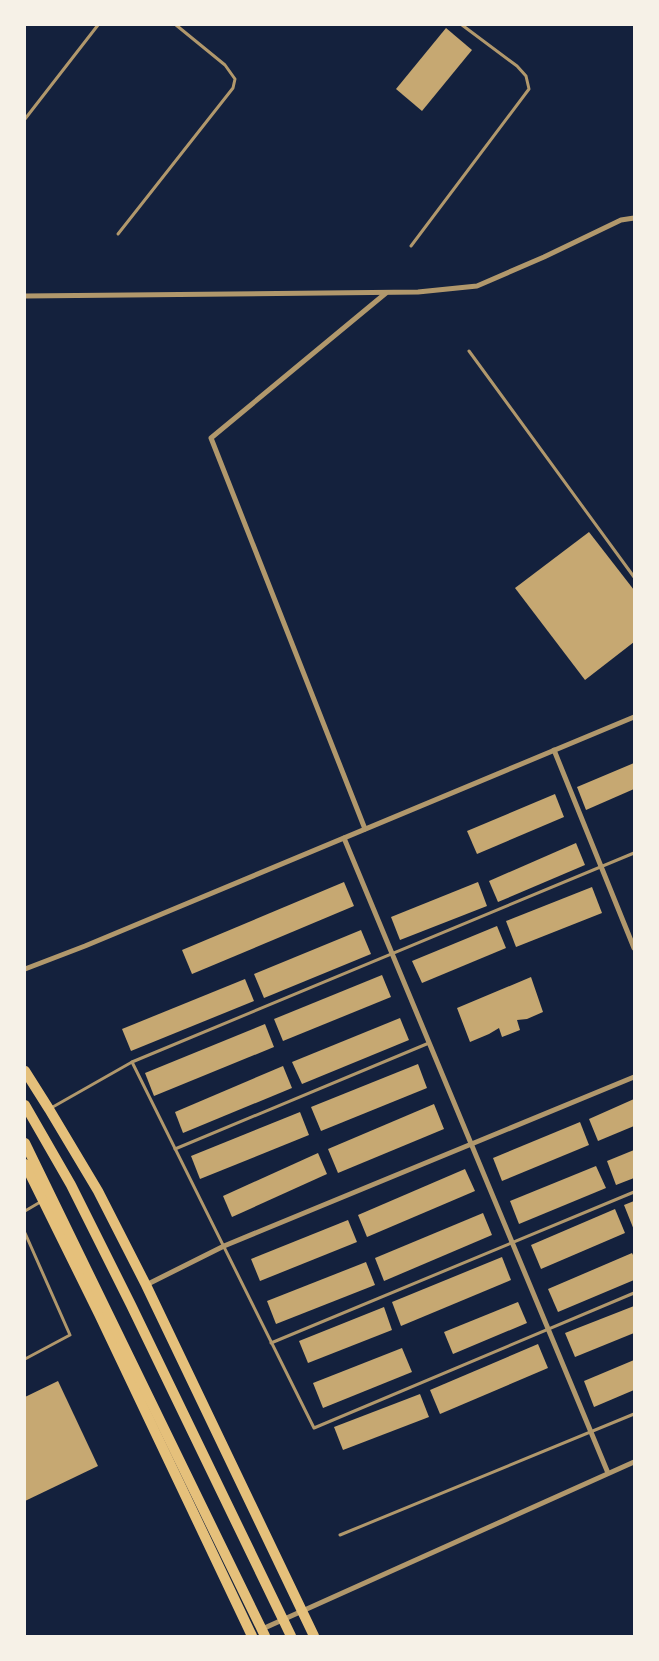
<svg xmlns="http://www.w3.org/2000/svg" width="659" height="1661" font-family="'PT Sans Narrow',sans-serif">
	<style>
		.building { fill: #c6a872 }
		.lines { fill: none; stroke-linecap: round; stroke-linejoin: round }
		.service { stroke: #b1986c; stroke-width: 3 }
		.minor { stroke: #b1986c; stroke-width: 5 }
		.primary { stroke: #e5c07b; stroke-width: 10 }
		.trunk { stroke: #e5c07b; stroke-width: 10 }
	</style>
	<rect width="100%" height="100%" fill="#14213d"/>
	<g class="building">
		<polygon points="446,28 472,50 422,111 396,89"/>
		<polygon points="589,532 634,590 634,642 585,680 515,588"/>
		<polygon points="634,763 634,789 586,810 577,787"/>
		<polygon points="555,794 564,817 477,854 467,831"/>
		<polygon points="576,843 585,865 498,902 489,881"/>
		<polygon points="344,882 354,906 192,974 182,950"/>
		<polygon points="478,882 487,906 400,940 391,917"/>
		<polygon points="592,887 602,913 516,947 506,921"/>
		<polygon points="497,926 506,948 422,983 412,961"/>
		<polygon points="361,930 371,954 264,998 254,974"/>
		<polygon points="382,975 391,997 283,1041 274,1019"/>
		<polygon points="531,977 543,1012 527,1019 517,1020 520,1030 502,1037 499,1028 489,1034 470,1042 457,1008"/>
		<polygon points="245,979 254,1001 131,1051 122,1029"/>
		<polygon points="400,1018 409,1040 302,1084 292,1062"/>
		<polygon points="265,1024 274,1047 154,1096 145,1073"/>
		<polygon points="418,1064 427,1088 321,1131 311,1107"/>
		<polygon points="283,1066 292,1088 183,1133 175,1112"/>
		<polygon points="634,1099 634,1126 598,1141 589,1119"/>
		<polygon points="434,1104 444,1129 338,1173 328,1149"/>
		<polygon points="300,1112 309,1135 200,1179 191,1156"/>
		<polygon points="580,1122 589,1145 502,1181 493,1158"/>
		<polygon points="634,1150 634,1178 616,1185 607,1161"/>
		<polygon points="318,1153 327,1174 232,1217 223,1196"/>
		<polygon points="596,1166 606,1188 519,1224 510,1201"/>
		<polygon points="465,1169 475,1191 367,1237 358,1215"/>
		<polygon points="634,1201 634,1230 624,1205"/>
		<polygon points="615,1209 625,1233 541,1269 531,1245"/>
		<polygon points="483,1213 492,1235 384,1281 375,1258"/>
		<polygon points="348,1220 357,1242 260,1281 251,1259"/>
		<polygon points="632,1253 634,1257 634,1280 558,1312 548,1289"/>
		<polygon points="502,1257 511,1280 401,1326 392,1302"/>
		<polygon points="366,1262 375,1285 276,1324 267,1301"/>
		<polygon points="518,1302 527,1323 453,1354 444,1332"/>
		<polygon points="634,1306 634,1333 575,1357 565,1333"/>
		<polygon points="384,1307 392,1330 308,1363 299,1341"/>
		<polygon points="538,1344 548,1368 440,1414 430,1390"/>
		<polygon points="402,1348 412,1372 323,1408 313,1383"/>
		<polygon points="634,1360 634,1390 594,1407 584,1381"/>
		<polygon points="58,1381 98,1466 25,1501 25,1397"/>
		<polygon points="420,1394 429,1417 343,1450 334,1427"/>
	</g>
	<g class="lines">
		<g class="service">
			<polyline points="25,119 98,25"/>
			<polyline points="118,234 233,88 235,79 225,65 176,25"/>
			<polyline points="411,246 529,89 526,76 517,66 462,25"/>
			<polyline points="469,351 634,577"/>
			<polyline points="132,1062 314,1428 634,1293"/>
			<polyline points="51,1108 132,1062 634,853"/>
			<polyline points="175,1149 429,1043"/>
			<polyline points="25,1211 42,1201"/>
			<polyline points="25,1233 70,1335 25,1359"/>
			<polyline points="271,1343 634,1192"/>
			<polyline points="340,1535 634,1414"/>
		</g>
		<g class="minor">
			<polyline points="25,296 418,292 477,286 544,257 621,220 634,218"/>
			<polyline points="554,750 634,948"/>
			<polyline points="365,829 211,438 386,293"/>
			<polyline points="344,838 608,1473"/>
			<polyline points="25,969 85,946 634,717"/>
			<polyline points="146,1285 224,1246 634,1077"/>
			<polyline points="260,1630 634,1462"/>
		</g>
		<g class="primary">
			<polyline points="25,1071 49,1109 98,1191 146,1285 314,1636"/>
			<polyline points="25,1164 99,1314 252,1636"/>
		</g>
		<g class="trunk">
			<polyline points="25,1105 71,1185 131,1305 291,1636"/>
			<polyline points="25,1143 265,1636"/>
		</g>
	</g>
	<rect width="659" height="1661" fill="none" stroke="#f6f1e7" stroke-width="52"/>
</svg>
